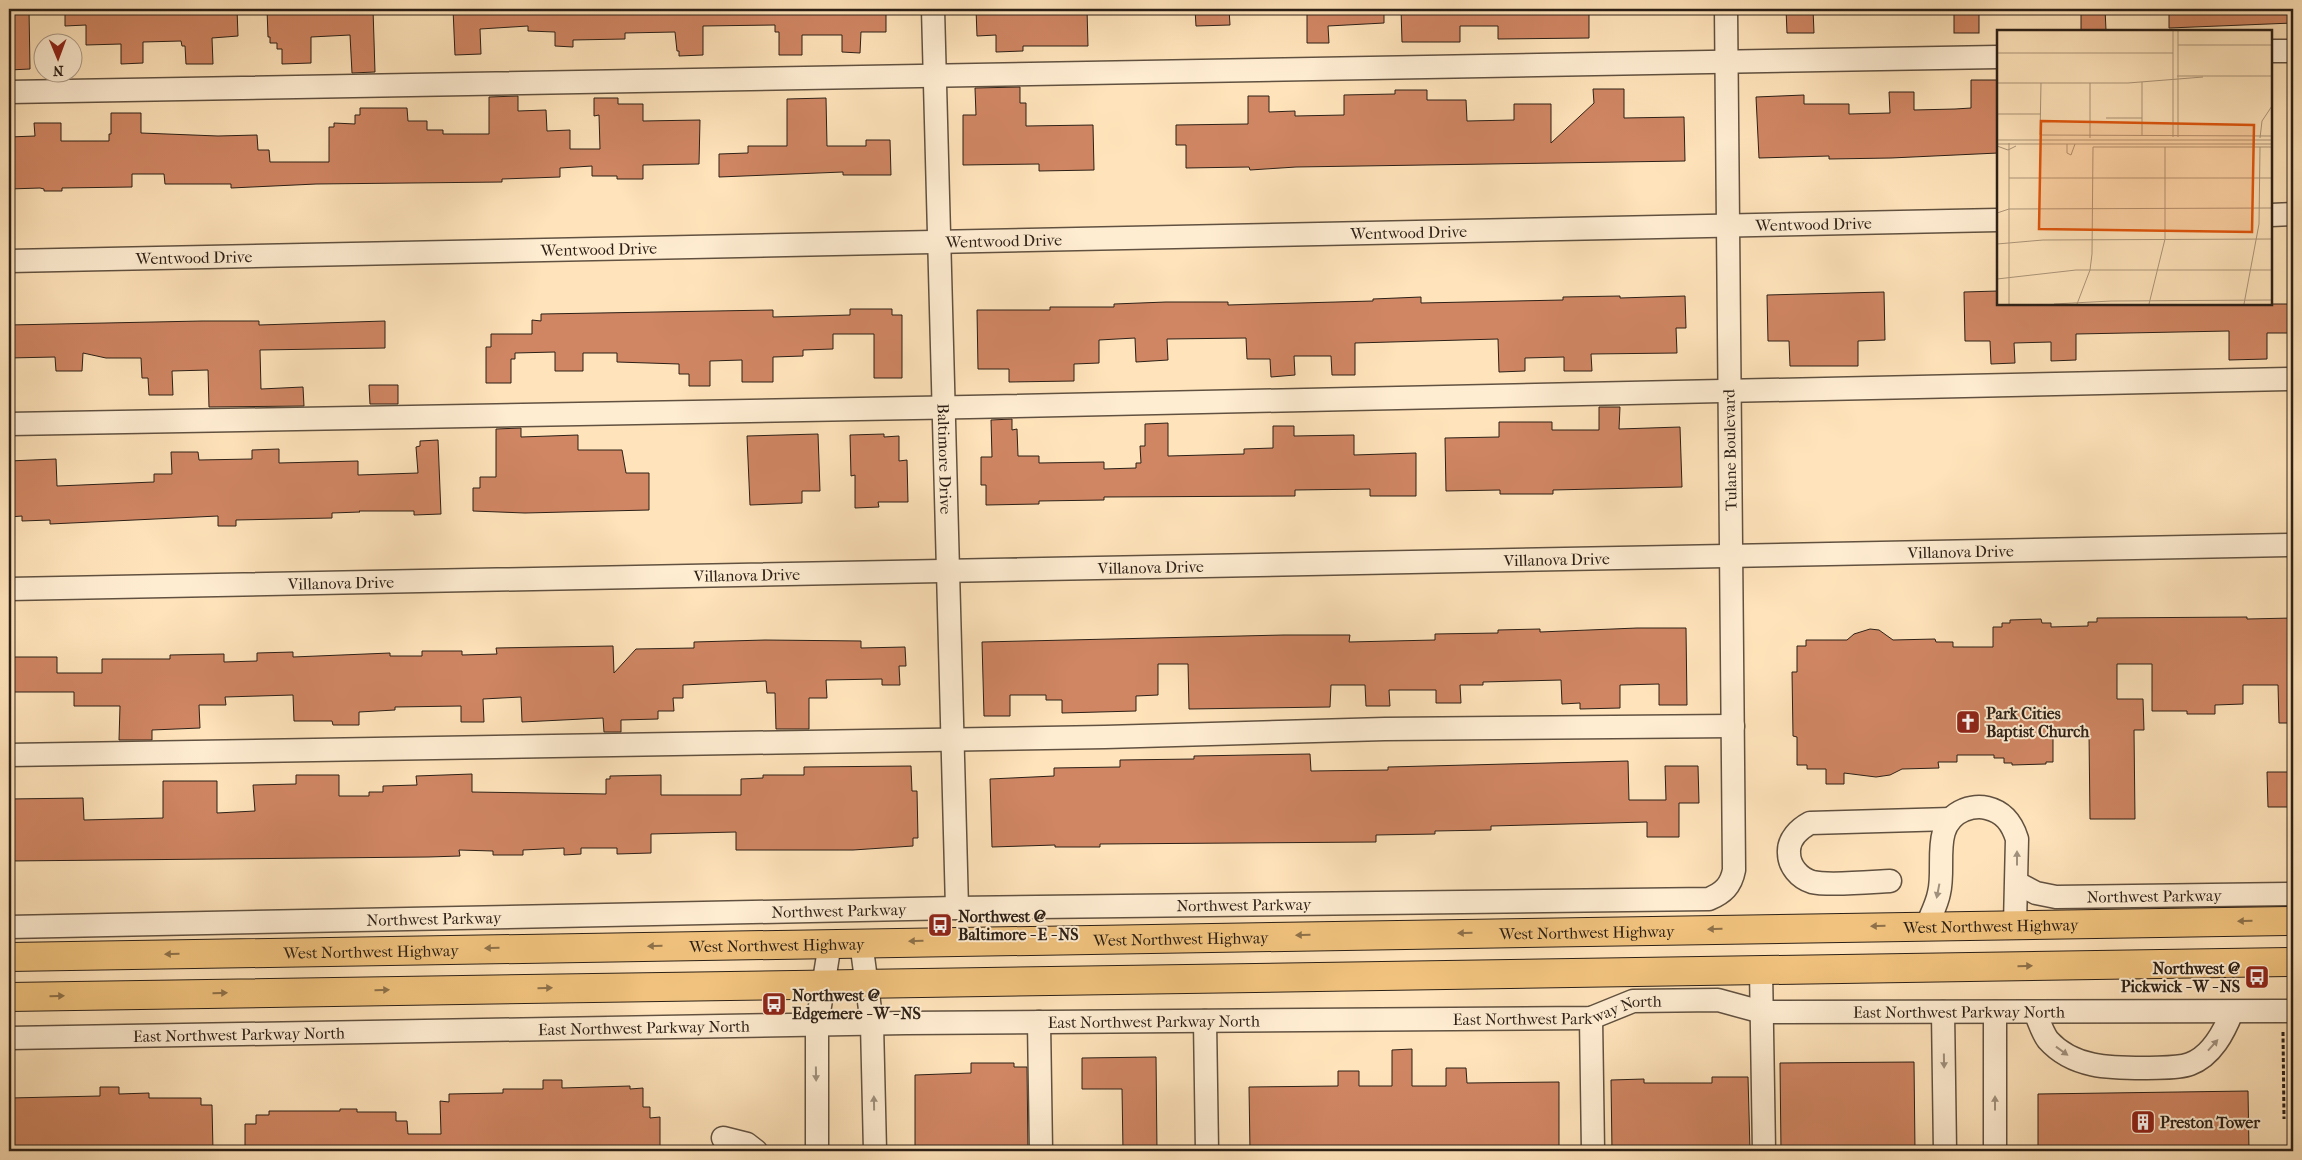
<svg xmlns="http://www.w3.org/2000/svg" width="2302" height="1160" font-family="'IM FELL French Canon',serif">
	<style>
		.building { fill: #d08663; stroke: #2c2017 }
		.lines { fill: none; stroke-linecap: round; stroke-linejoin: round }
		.minor-casing { stroke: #615140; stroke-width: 25 }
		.major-casing { stroke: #2c2017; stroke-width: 30 }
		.path { stroke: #2c2017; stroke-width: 3; stroke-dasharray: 4 2.5; stroke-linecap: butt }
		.minor { stroke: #ffedd2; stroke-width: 22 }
		.major { stroke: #f0c27d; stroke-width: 28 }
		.oneway { fill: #a0917e }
		.oneway2 { fill: #8e714a }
		.labels { text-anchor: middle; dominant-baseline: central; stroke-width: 4; stroke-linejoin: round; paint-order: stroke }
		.street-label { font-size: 16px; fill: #2c2017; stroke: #ffedd2 }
		.poi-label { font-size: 16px; font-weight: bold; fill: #2c2017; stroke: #ffedd2; text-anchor: start }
		.inset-road { fill: none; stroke: #ab9579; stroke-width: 1 }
		.view { fill: #df560d; fill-opacity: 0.15; stroke: #df560d; stroke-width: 2.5 }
		.inset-edge { fill: none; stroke: #2c2017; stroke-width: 2.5 }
	</style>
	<rect width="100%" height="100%" fill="#ffe3ba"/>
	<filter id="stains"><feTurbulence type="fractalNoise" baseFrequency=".004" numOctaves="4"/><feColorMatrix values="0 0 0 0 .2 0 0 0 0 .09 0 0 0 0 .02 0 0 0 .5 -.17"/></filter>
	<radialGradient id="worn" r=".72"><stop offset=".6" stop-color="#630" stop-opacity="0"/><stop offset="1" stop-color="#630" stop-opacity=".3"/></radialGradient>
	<g class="building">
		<polygon points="9,9 29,9 30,69 9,70"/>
		<polygon points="65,9 237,9 238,36 212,38 213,64 186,64 185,46 182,46 181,41 143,42 143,63 121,64 121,44 86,45 86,25 65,26"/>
		<polygon points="267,9 373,9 375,72 352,73 350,35 311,37 311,63 282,64 282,49 277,49 277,43 270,43 270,37 268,37"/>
		<polygon points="453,9 886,9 886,32 861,32 860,53 842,52 842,35 802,35 802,55 779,55 779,32 775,32 775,25 703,26 703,55 679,56 679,51 677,51 675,32 625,33 625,39 573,40 573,47 555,46 555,32 528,31 528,26 480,29 481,54 455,55"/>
		<polygon points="976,9 1087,9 1088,46 1023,46 1023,51 996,52 996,35 977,36"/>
		<polygon points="1195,9 1229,9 1230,25 1196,26"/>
		<polygon points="1307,9 1384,9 1384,23 1328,26 1329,43 1307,43"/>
		<polygon points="1401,9 1589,9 1589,38 1498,39 1498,26 1460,26 1460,42 1402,42"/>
		<polygon points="1786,9 1813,9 1814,33 1787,33"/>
		<rect x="1954" y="9" width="25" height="24"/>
		<polygon points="2081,9 2105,9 2106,30 2081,30"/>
		<polygon points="2169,9 2293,9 2293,23 2169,28"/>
		<polygon points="1971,80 1998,80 1998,153 1891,158 1829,159 1829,156 1759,158 1756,97 1804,95 1804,104 1849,104 1849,114 1890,113 1889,92 1914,92 1914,110 1955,109 1971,108"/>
		<polygon points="1020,87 1020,103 1026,103 1026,126 1093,125 1094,170 1039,171 1039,164 963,165 963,115 976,115 975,88"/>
		<polygon points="1593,89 1624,89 1624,118 1684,117 1685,161 1296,167 1250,170 1249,167 1186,168 1186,145 1176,145 1176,125 1248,124 1248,96 1269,96 1269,112 1295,111 1295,116 1344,115 1344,95 1395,94 1395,90 1427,90 1427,100 1466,100 1467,121 1514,120 1514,104 1551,104 1551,143 1594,103"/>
		<polygon points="518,96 518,111 546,110 547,131 570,130 570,149 600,149 599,115 594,116 594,98 618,98 618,104 643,104 643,121 700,120 699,164 643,165 643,179 617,179 617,176 592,176 592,166 560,168 560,177 502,179 502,182 316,184 231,188 231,184 165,184 164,174 132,174 132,187 62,188 62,191 44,191 44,189 40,188 9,189 9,137 35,136 34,123 61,123 61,141 109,141 109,134 111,134 111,113 141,113 141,133 218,136 257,135 258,150 269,150 270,162 329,162 329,127 334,127 334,123 355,124 355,115 360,115 360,108 407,108 408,121 427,121 427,130 443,130 443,134 489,134 489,97"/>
		<polygon points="826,98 827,146 866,146 866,140 890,140 891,175 843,175 843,172 719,177 719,154 748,153 748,146 787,146 787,99"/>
		<polygon points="1998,291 1998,304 2293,304 2293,333 2267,333 2267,359 2229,360 2229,331 2076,334 2076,360 2051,361 2051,342 2014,343 2015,363 1991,364 1990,341 1965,341 1964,292"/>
		<polygon points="1884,292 1885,340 1858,341 1858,366 1790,366 1789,341 1768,341 1767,295"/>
		<polygon points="1620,296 1620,298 1685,296 1686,328 1676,328 1677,353 1591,354 1592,371 1564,371 1564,357 1525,358 1525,371 1499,372 1498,339 1355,343 1355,375 1332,375 1331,356 1294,356 1295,375 1271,377 1270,359 1247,359 1246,338 1167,339 1168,360 1136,362 1135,338 1099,340 1099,363 1074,364 1074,381 1009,382 1009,369 978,369 977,310 1050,310 1050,307 1114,307 1114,304 1166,302 1228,302 1228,305 1373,301 1373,299 1421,297 1421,303 1563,300 1563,297"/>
		<polygon points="850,309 892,309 892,315 902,315 902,378 874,378 874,334 833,334 833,349 803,350 803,356 773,357 773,382 742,382 742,360 710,361 710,386 689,386 689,374 679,374 679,364 617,362 617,353 583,353 583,371 555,371 555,352 515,353 515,359 511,359 511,383 486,383 486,347 491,347 491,334 532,334 532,320 541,321 541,314 773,310 773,317 850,315"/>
		<polygon points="202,321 259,321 259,325 385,321 385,348 260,350 261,389 303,387 304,406 209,407 208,370 172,371 173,395 149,395 148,378 142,378 141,358 106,358 83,353 82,371 56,371 55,357 9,358 9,325"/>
		<polygon points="369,385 398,385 398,404 370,404"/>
		<polygon points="1599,407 1620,407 1619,429 1680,427 1682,487 1553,490 1553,494 1500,494 1500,490 1446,491 1445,438 1499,437 1499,422 1552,422 1552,430 1599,430"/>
		<polygon points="1012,419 1012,430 1017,429 1018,456 1039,456 1039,463 1104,462 1104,469 1136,468 1136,463 1141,463 1140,446 1145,446 1145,424 1168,423 1168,456 1244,454 1244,449 1273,448 1273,426 1294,426 1294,436 1354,435 1354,455 1416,453 1416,496 1370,496 1370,489 1295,490 1295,496 1104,497 1104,500 1039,501 1039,504 986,505 986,485 981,485 981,457 992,457 991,420"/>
		<polygon points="521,428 521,437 578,435 578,450 622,450 626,473 649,473 649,510 525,513 473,511 473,488 480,488 480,477 496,477 496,429"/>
		<polygon points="818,434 820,491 802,491 802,503 750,505 747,436"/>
		<polygon points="884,434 884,437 899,436 899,461 907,460 908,502 878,502 879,507 855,508 855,475 851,476 850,435"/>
		<polygon points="438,440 441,514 414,515 414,511 359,511 360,512 332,513 332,518 236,520 236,526 218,526 218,516 50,524 50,520 22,521 22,516 9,517 9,461 56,459 57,486 154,482 154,474 172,474 171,452 198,452 199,460 252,459 252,450 279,449 279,463 358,461 358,475 418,473 416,447 420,446 420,441"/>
		<polygon points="2247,617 2247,619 2293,618 2293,723 2279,723 2278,685 2243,685 2243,704 2215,705 2215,714 2187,714 2187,711 2152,711 2152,664 2117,664 2117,699 2143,699 2144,730 2134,730 2135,819 2090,819 2089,733 2053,734 2053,762 2046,762 2046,764 2012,765 2012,763 2004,763 2004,758 1994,758 1994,755 1957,755 1957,762 1938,762 1939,768 1902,769 1890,775 1876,777 1844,773 1844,784 1826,784 1826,769 1807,769 1807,765 1797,765 1797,737 1793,736 1792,672 1797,672 1797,646 1806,646 1806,640 1847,640 1854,634 1870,629 1879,630 1893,640 1935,639 1936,642 1953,642 1953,647 1993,647 1993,627 2002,627 2002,623 2010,623 2010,620 2041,619 2042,623 2051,623 2051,627 2088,626 2088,622 2097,622 2097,618"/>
		<polygon points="1637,628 1686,628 1687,705 1659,705 1659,684 1620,685 1620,708 1580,709 1580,703 1562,704 1561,680 1483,682 1483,685 1460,685 1461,703 1436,703 1436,690 1389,690 1390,706 1366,706 1365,685 1331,685 1330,707 1189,709 1188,664 1158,664 1158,695 1136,696 1136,711 1062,713 1062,700 1046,700 1046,695 1010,695 1010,716 984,716 982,642 1284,635 1350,635 1349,642 1435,640 1435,634 1498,633 1498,630 1540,629 1540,632"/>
		<polygon points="765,640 861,641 861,648 905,647 906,666 899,666 900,685 882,685 882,679 826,680 827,698 809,698 809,729 776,729 775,693 767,693 766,681 683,685 683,698 673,698 674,711 658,711 658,719 621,720 621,732 604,732 603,718 522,722 521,697 483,699 484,722 461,722 461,706 395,707 395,710 359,712 359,725 333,725 332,721 294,721 293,695 225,697 226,705 199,705 200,728 152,730 152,740 119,740 120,706 74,706 74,692 9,692 9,657 57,657 57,673 102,673 102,659 170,659 170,655 224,654 224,662 257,661 257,653 293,652 293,657 390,653 390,656 422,656 422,651 462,651 462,655 497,654 496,648 613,646 614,673 636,649 694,648 694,642"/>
		<polygon points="1310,754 1311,771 1388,770 1388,767 1628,761 1629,800 1666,800 1665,766 1698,766 1699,803 1679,803 1679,837 1647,837 1647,822 1491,826 1491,830 1435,831 1435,834 1376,835 1376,842 1100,844 1100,847 1055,847 1055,845 992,847 990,779 1054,776 1054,768 1120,767 1120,760 1194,759 1194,756"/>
		<polygon points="911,766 912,791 917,791 918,838 913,838 913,846 853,850 736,850 736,832 651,834 651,853 617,854 617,848 581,848 581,854 564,855 564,848 523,850 523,855 493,855 493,851 459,850 460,856 428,857 9,861 9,799 83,798 84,820 163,818 163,781 217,781 217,813 255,811 253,785 296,784 296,775 339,775 339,796 369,796 369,792 383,792 383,786 417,785 416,776 472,774 472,792 606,794 606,779 610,779 610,776 661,775 661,795 741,795 741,779 763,778 763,775 804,775 804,767"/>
		<polygon points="2267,772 2293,772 2293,807 2268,807"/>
		<polygon points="1412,1049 1412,1086 1446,1086 1446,1068 1466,1068 1467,1083 1559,1082 1559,1151 1250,1151 1249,1087 1338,1086 1338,1071 1359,1071 1359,1086 1392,1086 1392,1050"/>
		<polygon points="1156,1057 1157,1151 1123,1151 1122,1089 1082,1089 1082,1058"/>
		<polygon points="1914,1062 1915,1151 1781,1151 1780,1063"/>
		<polygon points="971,1063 1014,1063 1014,1067 1027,1067 1028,1151 915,1151 915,1075 971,1073"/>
		<polygon points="1712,1077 1748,1077 1750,1151 1612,1151 1611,1080 1644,1079 1644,1083 1712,1083"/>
		<polygon points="543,1080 562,1080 562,1088 630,1086 630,1089 643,1088 643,1107 650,1107 650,1118 660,1117 660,1151 245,1151 245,1124 256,1124 256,1115 269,1115 269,1111 340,1111 340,1109 357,1109 357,1112 396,1112 396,1121 407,1121 408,1134 441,1134 440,1101 449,1102 449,1094 503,1093 503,1089 543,1089"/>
		<polygon points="100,1087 119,1087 119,1094 149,1093 149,1098 201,1098 201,1105 212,1105 213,1151 9,1151 10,1098 100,1096"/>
		<polygon points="2248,1091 2249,1151 2038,1151 2038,1094"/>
	</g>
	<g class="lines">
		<defs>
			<g id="minor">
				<path id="s1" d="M 933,9 L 957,908"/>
				<polyline points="2271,51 2293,51"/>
				<polyline points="9,92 1998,57"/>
				<polyline points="2271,215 2293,214"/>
				<path id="s2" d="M 9,261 L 1998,220"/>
				<polyline points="9,424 969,407 2293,379"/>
				<path id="s3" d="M 9,589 L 2293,545"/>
				<polyline points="9,755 1105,737 1385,729 1733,726"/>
				<path d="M 1890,881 C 1871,882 1828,886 1812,882 C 1799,878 1789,866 1789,853 C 1788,839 1799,829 1810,823 L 1951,819"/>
				<path id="s4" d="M 2017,883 L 2036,893 L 2056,897 L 2293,894"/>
				<path d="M 1927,925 C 1931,915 1937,904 1939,893 C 1946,866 1930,824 1964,810 C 1972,807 1979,806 1987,808 C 2004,812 2012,823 2017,839 L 2015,924"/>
				<path id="s5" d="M 9,927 L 957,908 L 1709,899 C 1723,893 1731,886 1734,870 L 1726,9"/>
				<polyline points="861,942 872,1024 875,1151"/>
				<polyline points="1761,970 1764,1151"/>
				<polyline points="1943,1012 1945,1151"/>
				<path d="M 2035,1012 C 2039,1021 2042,1032 2048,1040 C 2073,1068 2110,1068 2144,1068 C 2158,1067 2177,1069 2190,1064 C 2212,1056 2224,1032 2232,1012"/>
				<polyline points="1591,1018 1593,1151"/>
				<polyline points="1205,1021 1207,1151"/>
				<polyline points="1039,1022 1041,1151"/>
				<path id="s6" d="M 9,1038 L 906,1023 L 1591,1018 L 1633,1001 L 1718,1000 L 1762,1012 L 2293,1011"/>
				<polyline points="723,1138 747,1144 756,1151"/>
				<polyline points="817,1151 817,1025 830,943"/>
				<polyline points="1995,1151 1995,1012"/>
			</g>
			<g id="major">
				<path id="s7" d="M 9,957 L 2293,921"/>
				<polyline points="9,997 2293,962"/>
			</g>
		</defs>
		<use href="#minor" class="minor-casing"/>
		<use href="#major" class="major-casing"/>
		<polyline class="path" points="2283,1032 2284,1119"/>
		<use href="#minor" class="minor"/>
		<use href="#major" class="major"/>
	</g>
	<defs><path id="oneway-solid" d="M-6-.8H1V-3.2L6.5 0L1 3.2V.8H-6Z" transform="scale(1.25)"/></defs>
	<g class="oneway">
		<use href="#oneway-solid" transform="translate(2017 858) rotate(-90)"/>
		<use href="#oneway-solid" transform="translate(1938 891) rotate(101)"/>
		<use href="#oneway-solid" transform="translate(2213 1045) rotate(-48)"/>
		<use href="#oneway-solid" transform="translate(2062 1051) rotate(36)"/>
		<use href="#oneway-solid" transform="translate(1944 1061) rotate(89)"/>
		<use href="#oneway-solid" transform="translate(816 1074) rotate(89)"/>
		<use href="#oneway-solid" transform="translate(874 1103) rotate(-91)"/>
		<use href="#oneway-solid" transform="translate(1995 1103) rotate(-90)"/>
	</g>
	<g class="oneway2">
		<use href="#oneway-solid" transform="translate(2245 921) rotate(179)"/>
		<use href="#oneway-solid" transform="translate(1878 926) rotate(179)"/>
		<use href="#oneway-solid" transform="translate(1715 929) rotate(179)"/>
		<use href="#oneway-solid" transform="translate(1465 933) rotate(179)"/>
		<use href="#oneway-solid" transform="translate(1303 935) rotate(179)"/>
		<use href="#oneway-solid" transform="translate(916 941) rotate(179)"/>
		<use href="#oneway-solid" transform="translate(655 946) rotate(179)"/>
		<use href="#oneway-solid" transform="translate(492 948) rotate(179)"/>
		<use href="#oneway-solid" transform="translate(172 954) rotate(179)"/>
		<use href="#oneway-solid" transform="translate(2025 966) rotate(-1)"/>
		<use href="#oneway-solid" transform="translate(545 988) rotate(-1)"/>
		<use href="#oneway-solid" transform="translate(382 990) rotate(-1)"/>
		<use href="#oneway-solid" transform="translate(220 993) rotate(-1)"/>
		<use href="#oneway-solid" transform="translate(57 996) rotate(-1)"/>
	</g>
	<defs>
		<symbol id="church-square" viewBox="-11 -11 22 22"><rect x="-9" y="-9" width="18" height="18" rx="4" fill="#8f2418" stroke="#ffedd2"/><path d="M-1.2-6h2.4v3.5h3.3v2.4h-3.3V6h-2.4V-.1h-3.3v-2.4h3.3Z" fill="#fff"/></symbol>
		<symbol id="bus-square" viewBox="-11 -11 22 22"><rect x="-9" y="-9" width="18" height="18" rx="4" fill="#8f2418" stroke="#ffedd2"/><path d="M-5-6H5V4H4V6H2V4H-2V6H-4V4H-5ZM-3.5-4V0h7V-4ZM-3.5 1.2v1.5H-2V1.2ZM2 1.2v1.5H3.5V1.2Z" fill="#fff"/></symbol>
		<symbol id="building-square" viewBox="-11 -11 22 22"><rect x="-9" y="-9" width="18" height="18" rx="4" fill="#8f2418" stroke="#ffedd2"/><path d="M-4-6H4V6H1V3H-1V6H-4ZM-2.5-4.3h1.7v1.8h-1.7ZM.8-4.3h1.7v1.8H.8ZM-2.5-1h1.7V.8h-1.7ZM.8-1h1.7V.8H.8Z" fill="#fff"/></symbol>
	</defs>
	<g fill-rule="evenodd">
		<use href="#church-square" x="1954" y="708" width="28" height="28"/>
		<use href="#bus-square" x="926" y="911" width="28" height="28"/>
		<use href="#bus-square" x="2243" y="963" width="28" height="28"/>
		<use href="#bus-square" x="760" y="990" width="28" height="28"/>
		<use href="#building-square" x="2129" y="1108" width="28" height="28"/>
	</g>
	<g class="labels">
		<g class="street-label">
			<text stroke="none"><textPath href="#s2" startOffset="1805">Wentwood Drive</textPath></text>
			<text stroke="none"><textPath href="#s2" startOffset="1400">Wentwood Drive</textPath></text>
			<text stroke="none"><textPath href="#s2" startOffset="995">Wentwood Drive</textPath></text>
			<text stroke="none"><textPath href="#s2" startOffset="590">Wentwood Drive</textPath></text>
			<text stroke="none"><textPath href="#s2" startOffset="185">Wentwood Drive</textPath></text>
			<text transform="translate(1730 450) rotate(-91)">Tulane Boulevard</text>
			<text stroke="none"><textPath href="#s1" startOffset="450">Baltimore Drive</textPath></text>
			<text stroke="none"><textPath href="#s3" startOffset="1952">Villanova Drive</textPath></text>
			<text stroke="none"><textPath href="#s3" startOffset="1548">Villanova Drive</textPath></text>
			<text stroke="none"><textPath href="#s3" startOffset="1142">Villanova Drive</textPath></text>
			<text stroke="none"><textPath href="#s3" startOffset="738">Villanova Drive</textPath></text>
			<text stroke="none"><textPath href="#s3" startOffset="332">Villanova Drive</textPath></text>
			<text stroke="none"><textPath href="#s4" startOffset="140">Northwest Parkway</textPath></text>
			<text stroke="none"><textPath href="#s5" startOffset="1235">Northwest Parkway</textPath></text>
			<text stroke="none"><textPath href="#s5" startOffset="830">Northwest Parkway</textPath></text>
			<text stroke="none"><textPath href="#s5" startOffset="425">Northwest Parkway</textPath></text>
			<text stroke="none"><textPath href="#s7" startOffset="1982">West Northwest Highway</textPath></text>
			<text stroke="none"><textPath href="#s7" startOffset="1578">West Northwest Highway</textPath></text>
			<text stroke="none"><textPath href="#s7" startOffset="1172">West Northwest Highway</textPath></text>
			<text stroke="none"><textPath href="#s7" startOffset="768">West Northwest Highway</textPath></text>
			<text stroke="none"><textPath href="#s7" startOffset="362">West Northwest Highway</textPath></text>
			<text stroke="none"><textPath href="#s6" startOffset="1550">East Northwest Parkway North</textPath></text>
			<text stroke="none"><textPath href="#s6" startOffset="1955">East Northwest Parkway North</textPath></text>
			<text stroke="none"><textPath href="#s6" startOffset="1145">East Northwest Parkway North</textPath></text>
			<text stroke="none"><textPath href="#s6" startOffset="635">East Northwest Parkway North</textPath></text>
			<text stroke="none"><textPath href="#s6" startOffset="230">East Northwest Parkway North</textPath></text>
		</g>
		<g class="poi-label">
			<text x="1986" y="713">Park Cities<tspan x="1986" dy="18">Baptist Church</tspan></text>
			<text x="958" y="916">Northwest @<tspan x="958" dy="18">Baltimore - E - NS</tspan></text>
			<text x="2240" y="968" text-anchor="end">Northwest @<tspan x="2240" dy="18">Pickwick - W - NS</tspan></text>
			<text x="792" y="995">Northwest @<tspan x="792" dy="18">Edgemere - W - NS</tspan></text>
			<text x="2160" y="1122">Preston Tower</text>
		</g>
	</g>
	<g transform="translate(1997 30)">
		<rect width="275" height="275" fill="#ffe3ba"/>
		<path class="inset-road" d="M 181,15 L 275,15M 0,23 L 176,23M 180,46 L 275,46M 0,53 L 131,53 L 206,47M 93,53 L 93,108M 0,84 L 44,84M 109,88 L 145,88M 43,105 L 275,106M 43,105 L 44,53M 145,106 L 145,52M 176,107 L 176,1M 181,107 L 181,1M 263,108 L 265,91 L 275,76M 0,110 L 275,110M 0,114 L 275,114M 70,114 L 70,123 L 74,125 L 78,114M 0,116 L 11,120 L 19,116M 12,148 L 275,148M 0,183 L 12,179 L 275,178M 0,214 L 46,210 L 275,209M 0,249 L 79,240 L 275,240M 12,274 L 12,113M 57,274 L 114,271 L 275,270M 80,274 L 93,240 L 95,224 L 96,117 L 275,117M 152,274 L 168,209 L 168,117M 247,274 L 262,194 L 263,117"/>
		<path class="view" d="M 44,91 L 257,95 L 255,202 L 42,199 Z"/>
		<rect width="275" height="275" class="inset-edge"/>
	</g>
	<rect width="2302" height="1160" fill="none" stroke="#ffe3ba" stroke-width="30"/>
	<rect x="10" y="10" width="2282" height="1140" fill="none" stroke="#2c2017" stroke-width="2.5"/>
	<rect x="15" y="15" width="2272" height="1130" fill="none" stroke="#2c2017"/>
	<g transform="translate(58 58) rotate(179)"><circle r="24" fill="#ffedd2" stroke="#ab9b87"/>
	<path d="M0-4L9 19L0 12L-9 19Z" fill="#8f2418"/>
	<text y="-8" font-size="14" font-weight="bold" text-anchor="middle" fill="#2c2017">N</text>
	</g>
	<rect width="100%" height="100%" filter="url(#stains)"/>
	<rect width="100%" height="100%" fill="url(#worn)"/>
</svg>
